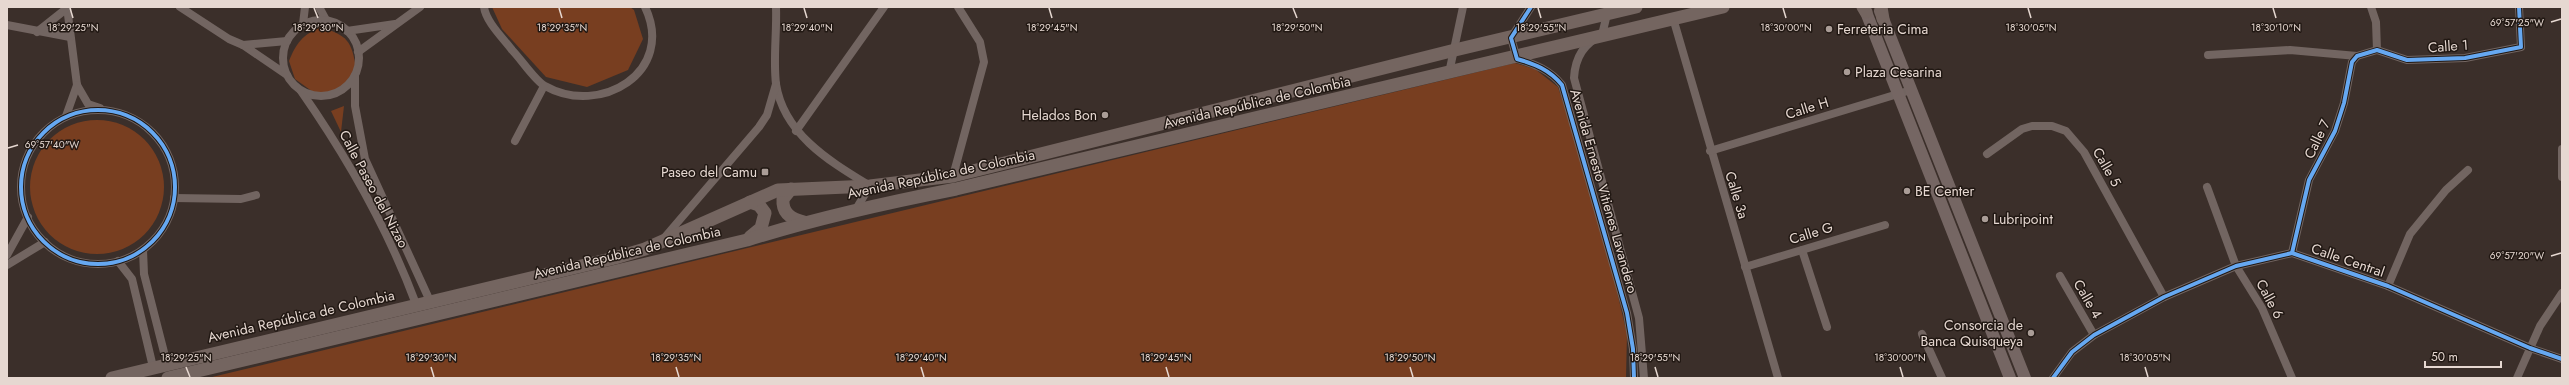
<svg xmlns="http://www.w3.org/2000/svg" width="2569" height="385" font-family="Jost,sans-serif">
	<style>
		.green { fill: #783e20 }
		.lines { fill: none; stroke-linecap: round; stroke-linejoin: round }
		.street { stroke: #726561; stroke-width: 8 }
		.secondary { stroke: #756663; stroke-width: 12 }
		.primary { stroke: #746560; stroke-width: 13 }
		.cycleway-casing { stroke: #211813; stroke-width: 6 }
		.cycleway { stroke: #66a8f1; stroke-width: 4 }
		.ticks { fill: none; stroke: #e6d8d1; stroke-width: 1.5 }
		.poi-dot { fill: #aa9d97; stroke: #211813; stroke-width: 1.5 }
		.labels { text-anchor: middle; dominant-baseline: central; stroke-width: 3; stroke-linejoin: round; paint-order: stroke }
		.poi-label { font-size: 14px; fill: #e6d8d1; stroke: #211813; text-anchor: start }
		.street-label { font-size: 14px; fill: #e6d8d1; stroke: #211813 }
		.ticks-label { font-size: 10px; text-anchor: middle; fill: #e6d8d1; stroke: #211813; stroke-width: 3; stroke-linejoin: round; paint-order: stroke }
	</style>
	<rect width="100%" height="100%" fill="#3b2f2a"/>
	<g class="green">
		<polygon points="492,7 630,7 634,10 643,39 628,70 587,87 546,77 502,29"/>
		<path d="M 320,27 C 347,35 352,41 356,69 L 345,83 L 332,93 L 313,92 L 295,79 L 289,61 C 296,43 303,35 320,27 Z"/>
		<polygon points="1515,63 1535,69 1558,87 1596,203 1627,334 1626,378 208,378"/>
		<polygon points="344,106 341,132 331,111"/>
		<circle cx="97" cy="187" r="67"/>
	</g>
	<g class="lines">
		<g class="street">
			<polyline points="67,7 77,85 88,104 100,108"/>
			<polyline points="180,7 229,39 243,45 287,75"/>
			<polyline points="319,7 326,20"/>
			<path d="M 484,7 C 486,22 503,38 512,50 C 521,59 535,81 545,86 C 600,117 676,72 645,7"/>
			<path d="M 776,7 C 777,32 773,59 776,84 C 784,135 831,162 870,186 L 856,209"/>
			<path d="M 1531,7 L 1511,38 L 1517,59 C 1535,64 1550,70 1562,85 L 1627,313 L 1633,349 L 1634,378"/>
			<polyline points="2371,7 2376,22 2377,50"/>
			<path d="M 1607,14 L 1602,35 C 1584,43 1575,58 1574,78 L 1639,318 L 1644,378"/>
			<polyline points="1673,18 1778,378"/>
			<circle cx="321" cy="58" r="38"/>
			<polyline points="303,24 305,7"/>
			<polyline points="7,25 70,37"/>
			<polyline points="347,31 395,24"/>
			<polyline points="37,32 66,9"/>
			<polyline points="243,45 287,41"/>
			<polyline points="358,52 420,7"/>
			<polyline points="2208,55 2290,50 2357,56"/>
			<polyline points="1449,73 1463,7"/>
			<polyline points="355,76 355,106 365,159 430,301"/>
			<path d="M 301,91 C 347,157 388,229 416,304"/>
			<circle cx="98" cy="187" r="77"/>
			<polyline points="66,116 77,85"/>
			<polyline points="796,131 884,7"/>
			<polyline points="515,141 544,86"/>
			<polyline points="2562,149 2562,177"/>
			<polyline points="1710,151 1911,90"/>
			<polyline points="1987,154 2022,129 2032,126 2052,126 2066,131 2084,152 2164,297"/>
			<polyline points="953,176 984,62 980,42 958,7"/>
			<polyline points="2207,187 2236,266 2262,308 2292,378"/>
			<polyline points="174,198 241,199 256,195"/>
			<polyline points="665,237 759,127 767,115 776,84"/>
			<polyline points="143,250 144,274 167,364"/>
			<polyline points="1802,250 1827,327"/>
			<polyline points="2292,253 2309,180 2335,131 2344,103 2352,62 2357,56 2377,50 2407,60 2465,58 2521,47 2519,7"/>
			<polyline points="7,255 28,217"/>
			<polyline points="118,261 132,279 153,367"/>
			<polyline points="7,265 45,242"/>
			<polyline points="1745,267 1885,225"/>
			<polyline points="2060,276 2094,335"/>
			<polyline points="2388,286 2410,234 2446,190 2468,170"/>
			<polyline points="1922,334 1942,378"/>
			<polyline points="2053,378 2072,352 2094,335 2164,297 2236,266 2292,253 2388,286 2530,348 2562,359"/>
			<polyline points="2517,378 2540,326 2562,293"/>
		</g>
		<g class="secondary">
			<polyline points="1864,7 2010,378"/>
			<polyline points="1880,11 2025,378"/>
		</g>
		<g class="primary">
			<polyline points="1863,7 1866,12"/>
			<polyline points="1881,7 1883,19"/>
			<path d="M 791,189 L 783,199 C 782,213 791,219 804,222"/>
			<polyline points="750,202 759,205 765,213 761,228 750,237"/>
			<polyline points="112,378 615,258 645,249 778,190 870,186 953,176 1455,50 1636,7"/>
			<path d="M 168,378 L 747,240 C 816,218 885,203 956,189 L 1723,7"/>
		</g>
		<defs>
			<g id="cycleway">
				<path d="M 1531,7 L 1511,38 L 1517,59 C 1535,64 1550,70 1562,85 L 1627,313 L 1633,349 L 1634,378"/>
				<circle cx="98" cy="187" r="77"/>
				<polyline points="2292,253 2309,180 2335,131 2344,103 2352,62 2357,56 2377,50 2407,60 2465,58 2521,47 2519,7"/>
				<polyline points="2053,378 2072,352 2094,335 2164,297 2236,266 2292,253 2388,286 2530,348 2562,359"/>
			</g>
		</defs>
		<use href="#cycleway" class="cycleway-casing"/>
		<use href="#cycleway" class="cycleway"/>
	</g>
	<path class="ticks" d="M 70,8 L 73,18M 314,8 L 318,18M 559,8 L 562,18M 804,8 L 807,18M 1049,8 L 1052,18M 1293,8 L 1297,18M 1538,8 L 1541,18M 1783,8 L 1786,18M 2028,8 L 2031,18M 2273,8 L 2276,18M 2551,22 L 2561,19M 8,148 L 18,145M 2551,256 L 2561,253M 186,367 L 190,377M 431,367 L 434,377M 676,367 L 679,377M 921,367 L 924,377M 1166,367 L 1169,377M 1410,367 L 1413,377M 1655,367 L 1658,377M 1900,367 L 1903,377M 2145,367 L 2148,377"/>
	<g class="poi-dot">
		<circle cx="1829" cy="29" r="4"/>
		<circle cx="1847" cy="72" r="4"/>
		<circle cx="1105" cy="115" r="4"/>
		<rect x="761" y="168" width="8" height="8" rx="2"/>
		<circle cx="1907" cy="191" r="4"/>
		<circle cx="1985" cy="219" r="4"/>
		<circle cx="2031" cy="333" r="4"/>
	</g>
	<g class="labels">
		<g class="poi-label">
			<text x="1837" y="29">Ferreteria Cima</text>
			<text x="1855" y="72">Plaza Cesarina</text>
			<text x="1097" y="115" text-anchor="end">Helados Bon</text>
			<text x="757" y="172" text-anchor="end">Paseo del Camu</text>
			<text x="1915" y="191">BE Center</text>
			<text x="1993" y="219">Lubripoint</text>
			<text x="2023" y="325" text-anchor="end">Consorcia de<tspan x="2023" dy="16">Banca Quisqueya</tspan></text>
		</g>
		<g class="street-label">
			<text transform="translate(2448 46) rotate(-4)">Calle 1</text>
			<text transform="translate(1257 102) rotate(-13)">Avenida República de Colombia</text>
			<text transform="translate(1807 108) rotate(-17)">Calle H</text>
			<text transform="translate(2317 139) rotate(-64)">Calle 7</text>
			<text transform="translate(2107 167) rotate(60)">Calle 5</text>
			<text transform="translate(941 174) rotate(-12)">Avenida República de Colombia</text>
			<text transform="translate(374 189) rotate(62)">Calle Paseo del Nizao</text>
			<text transform="translate(1604 191) rotate(74)">Avenida Ernesto Vitienes Lavandero</text>
			<text transform="translate(1737 195) rotate(73)">Calle 3a</text>
			<text transform="translate(1811 233) rotate(-17)">Calle G</text>
			<text transform="translate(627 252) rotate(-13)">Avenida República de Colombia</text>
			<text transform="translate(2348 260) rotate(19)">Calle Central</text>
			<text transform="translate(2088 299) rotate(60)">Calle 4</text>
			<text transform="translate(2270 299) rotate(62)">Calle 6</text>
			<text transform="translate(301 316) rotate(-13)">Avenida República de Colombia</text>
		</g>
	</g>
	<g class="ticks-label">
		<text x="2517" y="26">69°57'25"W</text>
		<text x="73" y="31">18°29'25"N</text>
		<text x="318" y="31">18°29'30"N</text>
		<text x="562" y="31">18°29'35"N</text>
		<text x="807" y="31">18°29'40"N</text>
		<text x="1052" y="31">18°29'45"N</text>
		<text x="1297" y="31">18°29'50"N</text>
		<text x="1541" y="31">18°29'55"N</text>
		<text x="1786" y="31">18°30'00"N</text>
		<text x="2031" y="31">18°30'05"N</text>
		<text x="2276" y="31">18°30'10"N</text>
		<text x="52" y="148">69°57'40"W</text>
		<text x="2517" y="259">69°57'20"W</text>
		<text x="186" y="361">18°29'25"N</text>
		<text x="431" y="361">18°29'30"N</text>
		<text x="676" y="361">18°29'35"N</text>
		<text x="921" y="361">18°29'40"N</text>
		<text x="1166" y="361">18°29'45"N</text>
		<text x="1410" y="361">18°29'50"N</text>
		<text x="1655" y="361">18°29'55"N</text>
		<text x="1900" y="361">18°30'00"N</text>
		<text x="2145" y="361">18°30'05"N</text>
	</g>
	<rect width="2569" height="385" fill="none" stroke="#e6d8d1" stroke-width="16"/>
	<path d="M2425 361v6h76v-6" fill="none" stroke="#e6d8d1" stroke-width="2"/>
	<text x="2431" y="361" font-size="12" fill="#e6d8d1" stroke="#211813" stroke-width="3" paint-order="stroke">50 m</text>
</svg>
